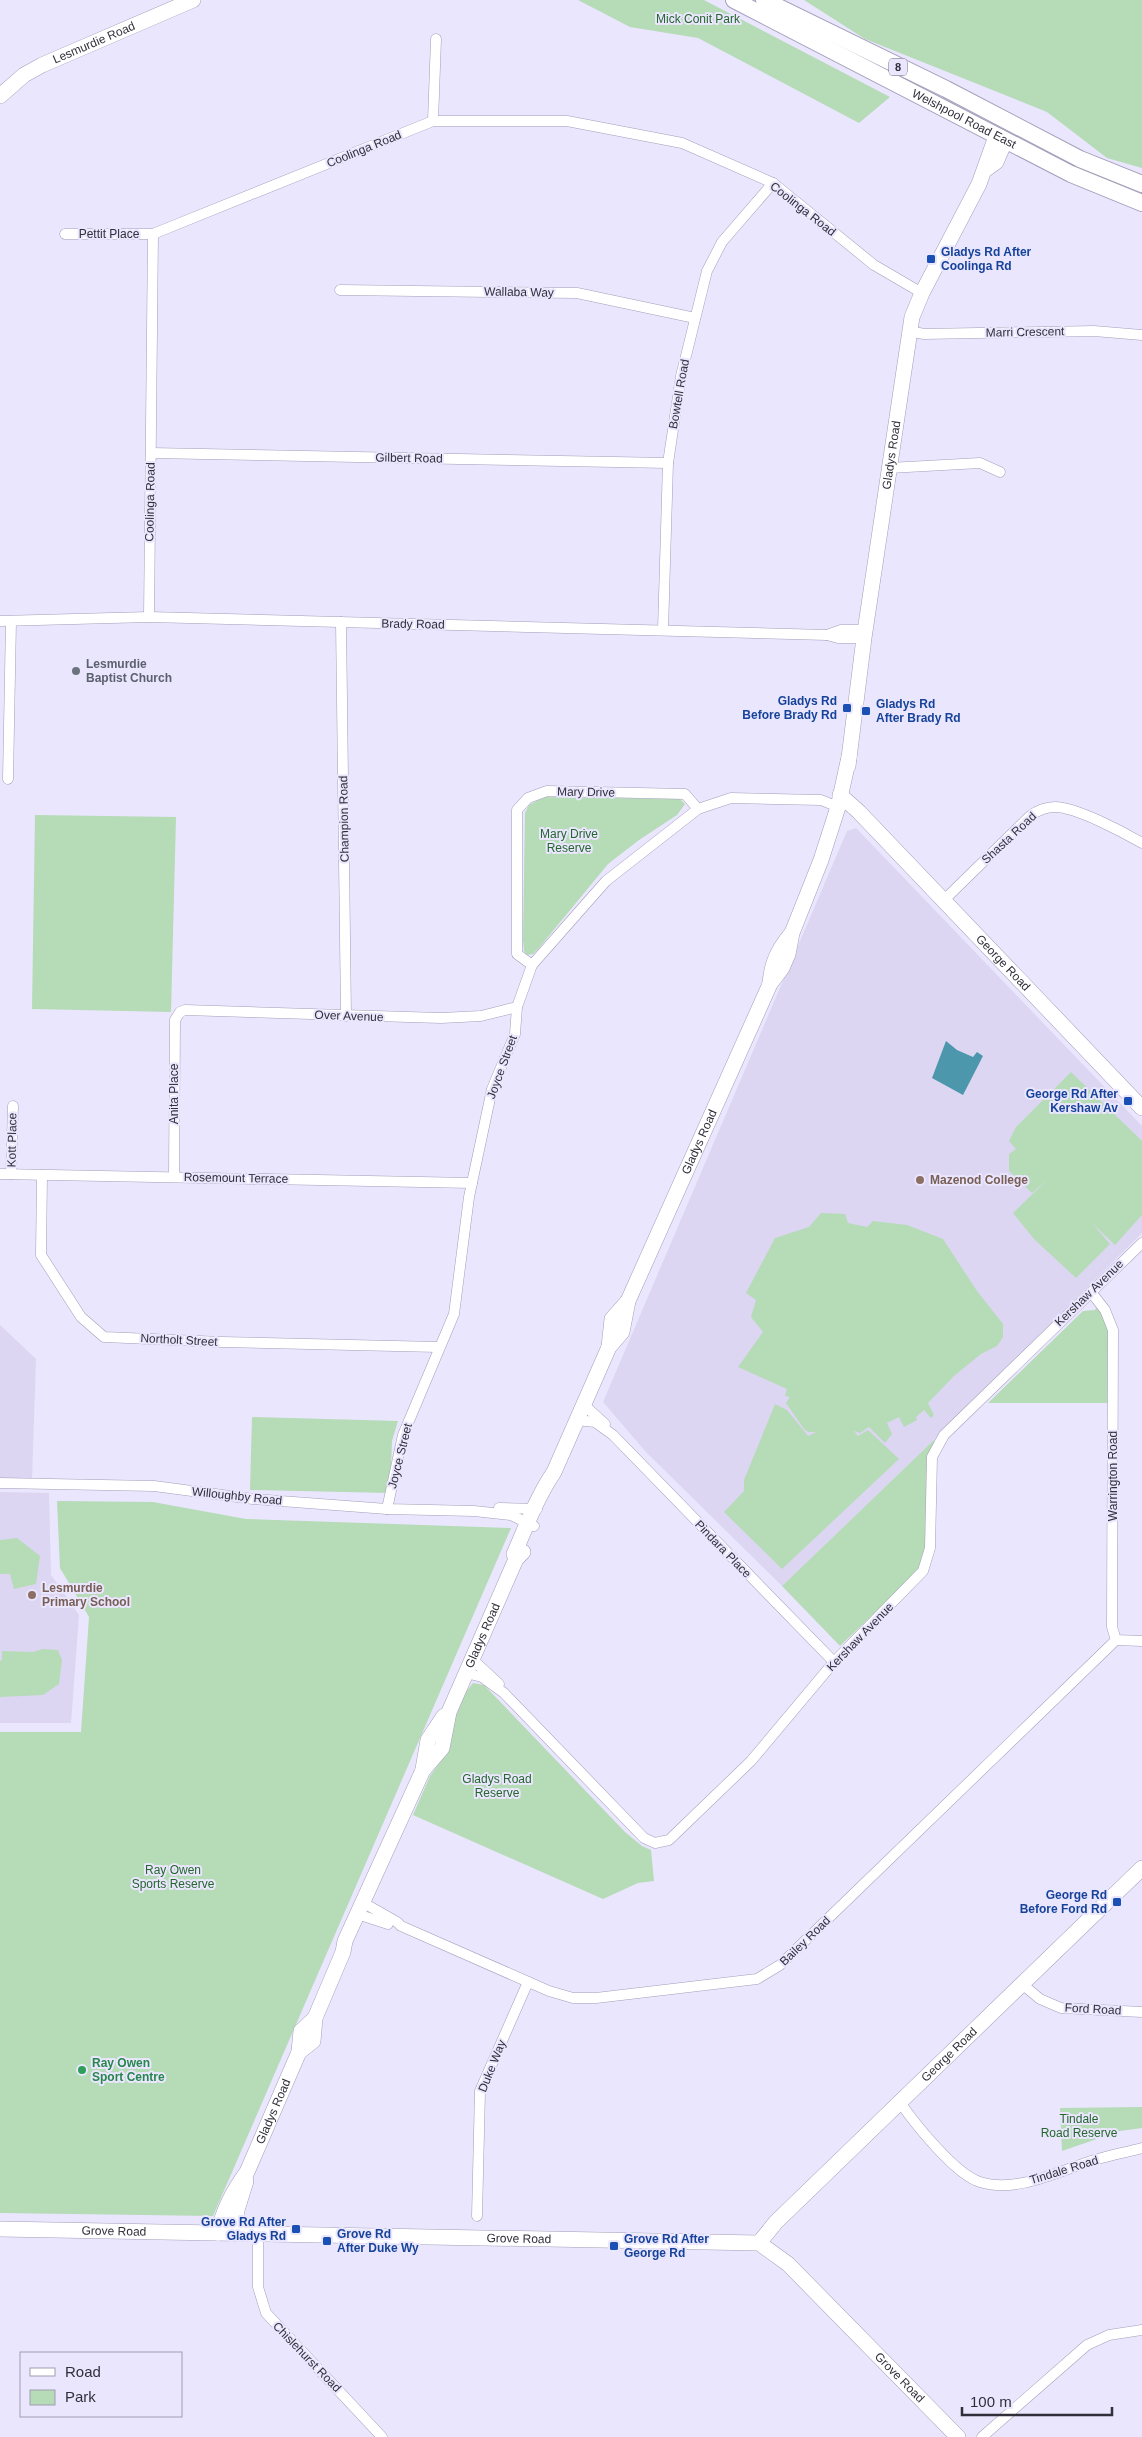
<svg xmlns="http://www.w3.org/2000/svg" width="1142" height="2437" font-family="Helvetica,sans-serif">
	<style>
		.built { fill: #dcd6f2 }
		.green { fill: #b6dbb7 }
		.water { fill: #4c97ab }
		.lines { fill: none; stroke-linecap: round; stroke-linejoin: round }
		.street-casing { stroke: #a39eb9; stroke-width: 11 }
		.secondary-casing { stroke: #a39eb9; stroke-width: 16 }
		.primary-casing { stroke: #a39eb9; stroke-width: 18 }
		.street { stroke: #fff; stroke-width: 10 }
		.secondary { stroke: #fff; stroke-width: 15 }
		.primary { stroke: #fff; stroke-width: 16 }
		.transit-dot { fill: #1a4fb4; stroke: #eae6fe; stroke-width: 2 }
		.worship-dot { fill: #6b7280; stroke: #eae6fe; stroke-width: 2 }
		.education-dot { fill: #8d6e63; stroke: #eae6fe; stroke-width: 2 }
		.leisure-dot { fill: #2e9e5b; stroke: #eae6fe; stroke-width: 2 }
		.labels { text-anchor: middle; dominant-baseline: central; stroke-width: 4; stroke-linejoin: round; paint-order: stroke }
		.shield { fill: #eae6fe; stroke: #686675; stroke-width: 1 }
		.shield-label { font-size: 11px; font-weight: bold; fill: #312f3a }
		.park-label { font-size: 12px; fill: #25662d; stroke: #eae6fe }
		.street-label { font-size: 12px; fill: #312f3a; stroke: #eae6fe }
		.transit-label { font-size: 12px; font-weight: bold; fill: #164399; stroke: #eae6fe; text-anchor: start }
		.worship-label { font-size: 12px; font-weight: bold; fill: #5b616d; stroke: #eae6fe; text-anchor: start }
		.education-label { font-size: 12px; font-weight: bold; fill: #785e54; stroke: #eae6fe; text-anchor: start }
		.leisure-label { font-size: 12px; font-weight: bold; fill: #27864d; stroke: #eae6fe; text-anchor: start }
	</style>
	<rect width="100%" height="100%" fill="#eae6fe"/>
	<g class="built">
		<polygon points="856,828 1142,1126 1142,1233 934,1440 782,1586 645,1451 603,1402 847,831"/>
		<polygon points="0,1325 36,1359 32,1480 0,1479"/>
		<polygon points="0,1492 49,1493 51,1575 79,1615 71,1723 0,1723"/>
	</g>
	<g class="green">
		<polygon points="578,0 704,0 890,97 859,123 698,38 630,27"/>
		<polygon points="804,0 1142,0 1142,168 1107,158 1047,112 865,39"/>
		<polygon points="544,797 680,799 685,804 677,815 639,840 608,864 538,949 533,954 527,955 524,951 523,940 525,813 529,805"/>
		<polygon points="35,815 176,817 171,1012 32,1009"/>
		<polygon points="1071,1072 1142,1141 1142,1215 1115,1245 1092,1223 1110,1244 1076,1278 1034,1239 1013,1213 1048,1179 1032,1193 1009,1171 1009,1154 1016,1149 1009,1141 1016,1127"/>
		<polygon points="821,1213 845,1214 848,1223 867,1227 873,1221 907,1225 943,1239 977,1291 1003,1324 1003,1337 997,1346 981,1354 954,1376 928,1403 934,1415 931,1418 924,1410 916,1417 917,1420 904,1427 899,1417 887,1423 892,1434 885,1443 869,1427 860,1433 854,1431 858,1436 868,1430 899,1459 782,1569 724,1512 744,1491 744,1480 775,1404 787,1410 808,1436 816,1432 808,1432 804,1429 786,1403 790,1397 785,1396 787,1389 738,1367 763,1332 751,1317 756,1300 746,1293 775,1238 809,1227"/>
		<path d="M 1096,1308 C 1116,1322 1109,1380 1110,1403 L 988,1403 L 1083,1311 L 1095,1310 Z"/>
		<polygon points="252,1417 398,1421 392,1441 390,1493 250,1490"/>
		<polygon points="934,1440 928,1562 840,1646 782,1586"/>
		<polygon points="57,1501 153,1502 246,1519 511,1528 213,2216 0,2213 0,1732 81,1732 89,1617 60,1568"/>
		<polygon points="17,1538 40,1556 36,1584 14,1589 10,1574 0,1574 0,1540"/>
		<polygon points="43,1649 58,1650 62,1660 59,1684 43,1695 0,1697 0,1661 2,1660 2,1651 33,1652"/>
		<polygon points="473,1683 484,1685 625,1832 642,1846 651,1850 654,1881 638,1883 603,1899 413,1815 430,1776 445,1755 448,1735 466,1692"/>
		<polygon points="1142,2107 1142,2128 1120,2131 1062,2151 1060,2108"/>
	</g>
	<polygon class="water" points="946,1041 957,1050 973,1057 977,1052 983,1056 963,1095 932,1078"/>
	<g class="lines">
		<defs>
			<g id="street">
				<polyline points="433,121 436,39"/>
				<polyline points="65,234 153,234"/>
				<polyline points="340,290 577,293 695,318"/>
				<polyline points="909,331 924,334 1094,331 1142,335"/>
				<polyline points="151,453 668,463"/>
				<polyline points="889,468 980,463 1000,472"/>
				<polyline points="149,617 153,234 433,121 567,121 682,143 773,183 874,265 922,293"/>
				<polyline points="0,621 149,617 827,635 838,638 864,638"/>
				<polyline points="341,622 346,1016"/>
				<polyline points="663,630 668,463 681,376 707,271 722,242 773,183"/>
				<polyline points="827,635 841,630 865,630"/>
				<polyline points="8,779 11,621"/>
				<path d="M 943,901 L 1030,816 C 1038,810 1046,807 1055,807 C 1076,807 1123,832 1142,843"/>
				<polyline points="532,965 517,954 517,810 528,798 547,791 685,794 698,809"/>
				<polyline points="0,1174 472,1183"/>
				<polyline points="11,1174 13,1106"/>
				<polyline points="42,1175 41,1255 81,1317 104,1337 222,1342 438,1347"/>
				<polyline points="174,1176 175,1020 180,1012 185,1010 441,1018 481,1016 517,1007"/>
				<polyline points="1091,1292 1105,1310 1113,1330 1112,1627 1116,1640 1142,1641"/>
				<polyline points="584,1405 605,1424"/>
				<polyline points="577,1420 595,1422 613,1435 834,1662"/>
				<polyline points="0,1483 154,1486 253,1499 387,1509 474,1511 511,1515 534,1526"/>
				<polyline points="499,1508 537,1509"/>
				<polyline points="387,1509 403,1435 454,1314 469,1197 492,1089 515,1034 517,1007 532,965 606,881 698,809 731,798 821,800 838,807"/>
				<polyline points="472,1659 499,1684"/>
				<polyline points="466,1673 482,1677 504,1693 644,1838 655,1843 669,1840 751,1761 834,1662 923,1571 930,1548 932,1457 944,1435 1142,1243"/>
				<polyline points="362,1902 397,1922 401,1926 549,1991 573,1998 596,1998 757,1979 780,1965 1116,1640"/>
				<polyline points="357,1914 388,1924"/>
				<polyline points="1022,1984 1040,1999 1061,2008 1142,2012"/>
				<path d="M 900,2102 C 914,2123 956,2175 980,2182 C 1018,2194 1062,2169 1098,2159 C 1112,2155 1127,2152 1142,2148"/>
				<polyline points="477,2216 480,2091 528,1982"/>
				<polyline points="258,2235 258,2287 266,2313 382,2437"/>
				<polyline points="982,2437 1087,2345 1109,2335 1142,2330"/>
			</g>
			<g id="secondary">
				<path id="s1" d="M 0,96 L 24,75 L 42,65 L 193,0"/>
				<path id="s2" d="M 848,766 L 864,638 L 912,317 L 922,293 L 979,184 L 994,142 L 1000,137 L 1003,146 L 996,162 L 985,170"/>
				<path id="s3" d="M 840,795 L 859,812 L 1142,1108"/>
				<path d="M 770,983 C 772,962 778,950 791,934"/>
				<polyline points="609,1347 612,1319 628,1301"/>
				<path id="s4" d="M 516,1559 L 514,1554 C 526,1527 537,1497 554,1472 L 609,1347 L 622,1332 L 628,1301 L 770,984 L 782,968 L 788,954 L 792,933 L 821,860 L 838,807 L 849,757"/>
				<polyline points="423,1769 428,1740 444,1716"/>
				<path id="s5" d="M 299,2052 L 313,2041 L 315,2018 L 343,1952 L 345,1941 L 423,1770 L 442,1748 L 449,1712 L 516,1559 L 523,1552"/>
				<path id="s6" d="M 0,2229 L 759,2243 L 788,2264 L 958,2437"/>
				<path id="s7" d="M 218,2233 C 223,2210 233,2191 247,2172 L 299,2052 L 301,2031 L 315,2018"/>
				<polyline points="236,2234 237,2210 246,2181"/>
				<path id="s8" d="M 759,2243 L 776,2222 L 1142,1868"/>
			</g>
			<g id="primary">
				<path id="s9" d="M 734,0 L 1071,174 L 1142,203"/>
				<polyline points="764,0 946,89 1080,159 1142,184"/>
			</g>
		</defs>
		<use href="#street" class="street-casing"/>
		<use href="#secondary" class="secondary-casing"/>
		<use href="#primary" class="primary-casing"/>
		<use href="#street" class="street"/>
		<use href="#secondary" class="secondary"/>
		<use href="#primary" class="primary"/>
	</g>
	<g class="transit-dot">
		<rect x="926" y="254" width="10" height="10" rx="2.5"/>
		<rect x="842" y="703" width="10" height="10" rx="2.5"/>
		<rect x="861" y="706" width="10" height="10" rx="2.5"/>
		<rect x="1123" y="1096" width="10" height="10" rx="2.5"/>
		<rect x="1112" y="1897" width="10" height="10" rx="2.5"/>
		<rect x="291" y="2224" width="10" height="10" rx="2.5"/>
		<rect x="322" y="2236" width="10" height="10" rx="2.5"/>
		<rect x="609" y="2241" width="10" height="10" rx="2.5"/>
	</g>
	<circle class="worship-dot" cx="76" cy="671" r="5"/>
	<g class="education-dot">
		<circle cx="920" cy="1180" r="5"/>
		<circle cx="32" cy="1595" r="5"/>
	</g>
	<circle class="leisure-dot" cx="82" cy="2070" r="5"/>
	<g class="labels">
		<rect class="shield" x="889" y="58.5" width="18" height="17" rx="4"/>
		<g class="shield-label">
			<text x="898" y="67">8</text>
		</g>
		<g class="park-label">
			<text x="698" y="19">Mick Conit Park</text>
			<text x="569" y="834">Mary Drive<tspan x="569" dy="14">Reserve</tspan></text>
			<text x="497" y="1779">Gladys Road<tspan x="497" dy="14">Reserve</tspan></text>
			<text x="173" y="1870">Ray Owen<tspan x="173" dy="14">Sports Reserve</tspan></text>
			<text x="1079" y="2119">Tindale<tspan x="1079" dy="14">Road Reserve</tspan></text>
		</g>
		<g class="street-label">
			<text stroke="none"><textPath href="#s1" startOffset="109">Lesmurdie Road</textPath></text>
			<text stroke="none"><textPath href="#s9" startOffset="259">Welshpool Road East</textPath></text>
			<text transform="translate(364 149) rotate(-22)">Coolinga Road</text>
			<text transform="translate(803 209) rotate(38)">Coolinga Road</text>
			<text x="109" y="234">Pettit Place</text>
			<text transform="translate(519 292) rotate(1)">Wallaba Way</text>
			<text transform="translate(1025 332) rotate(-1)">Marri Crescent</text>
			<text transform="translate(679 394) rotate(-80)">Bowtell Road</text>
			<text stroke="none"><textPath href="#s2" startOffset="314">Gladys Road</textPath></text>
			<text transform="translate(409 458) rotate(1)">Gilbert Road</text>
			<text transform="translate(150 502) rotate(-89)">Coolinga Road</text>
			<text transform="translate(413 624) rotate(1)">Brady Road</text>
			<text transform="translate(586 792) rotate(1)">Mary Drive</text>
			<text transform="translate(344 819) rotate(-91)">Champion Road</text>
			<text transform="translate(1009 838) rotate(-43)">Shasta Road</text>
			<text stroke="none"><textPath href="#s3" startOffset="234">George Road</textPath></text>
			<text transform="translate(349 1016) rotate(2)">Over Avenue</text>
			<text transform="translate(502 1067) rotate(-70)">Joyce Street</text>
			<text transform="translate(174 1094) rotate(-90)">Anita Place</text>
			<text transform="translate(12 1140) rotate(-89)">Kott Place</text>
			<text stroke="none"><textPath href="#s4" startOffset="459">Gladys Road</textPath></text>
			<text transform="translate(236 1178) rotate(1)">Rosemount Terrace</text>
			<text transform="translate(1089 1293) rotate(-44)">Kershaw Avenue</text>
			<text transform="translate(179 1340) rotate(3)">Northolt Street</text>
			<text transform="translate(400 1456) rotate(-76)">Joyce Street</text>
			<text transform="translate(1113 1476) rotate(-90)">Warrington Road</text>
			<text transform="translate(237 1496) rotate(6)">Willoughby Road</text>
			<text transform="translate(723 1549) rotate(46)">Pindara Place</text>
			<text stroke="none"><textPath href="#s5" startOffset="461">Gladys Road</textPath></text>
			<text transform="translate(860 1637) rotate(-46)">Kershaw Avenue</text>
			<text transform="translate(805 1941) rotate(-44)">Bailey Road</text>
			<text transform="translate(1093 2009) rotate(3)">Ford Road</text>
			<text stroke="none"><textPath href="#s8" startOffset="268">George Road</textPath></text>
			<text transform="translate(492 2066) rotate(-68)">Duke Way</text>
			<text stroke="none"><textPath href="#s7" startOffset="134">Gladys Road</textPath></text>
			<text transform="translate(1064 2170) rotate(-17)">Tindale Road</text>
			<text stroke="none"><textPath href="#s6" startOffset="114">Grove Road</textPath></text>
			<text stroke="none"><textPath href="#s6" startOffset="519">Grove Road</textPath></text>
			<text transform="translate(307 2357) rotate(46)">Chislehurst Road</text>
			<text stroke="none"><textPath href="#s6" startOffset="954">Grove Road</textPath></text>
		</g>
		<g class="transit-label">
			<text x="941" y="252">Gladys Rd After<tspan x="941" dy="14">Coolinga Rd</tspan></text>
			<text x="837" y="701" text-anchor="end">Gladys Rd<tspan x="837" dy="14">Before Brady Rd</tspan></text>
			<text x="876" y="704">Gladys Rd<tspan x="876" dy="14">After Brady Rd</tspan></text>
			<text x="1118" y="1094" text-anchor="end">George Rd After<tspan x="1118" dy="14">Kershaw Av</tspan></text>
			<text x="1107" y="1895" text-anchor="end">George Rd<tspan x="1107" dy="14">Before Ford Rd</tspan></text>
			<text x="286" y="2222" text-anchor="end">Grove Rd After<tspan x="286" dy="14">Gladys Rd</tspan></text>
			<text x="337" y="2234">Grove Rd<tspan x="337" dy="14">After Duke Wy</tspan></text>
			<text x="624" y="2239">Grove Rd After<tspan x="624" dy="14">George Rd</tspan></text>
		</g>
		<g class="worship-label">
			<text x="86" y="664">Lesmurdie<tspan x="86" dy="14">Baptist Church</tspan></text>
		</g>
		<g class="education-label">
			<text x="930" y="1180">Mazenod College</text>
			<text x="42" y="1588">Lesmurdie<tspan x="42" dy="14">Primary School</tspan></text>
		</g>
		<g class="leisure-label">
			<text x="92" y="2063">Ray Owen<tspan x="92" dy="14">Sport Centre</tspan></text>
		</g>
	</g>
	<rect x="20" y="2352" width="162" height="65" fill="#eae6fe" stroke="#a09db0"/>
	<rect x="30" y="2368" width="25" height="8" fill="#ffffff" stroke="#a09db0"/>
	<text x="65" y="2377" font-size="15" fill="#312f3a">Road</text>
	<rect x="30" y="2390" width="25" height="15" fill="#b6dbb7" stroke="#a09db0"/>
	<text x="65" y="2402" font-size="15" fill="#312f3a">Park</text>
	<path d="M962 2407v8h150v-8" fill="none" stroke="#312f3a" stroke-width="2.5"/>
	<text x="970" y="2407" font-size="15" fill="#312f3a" stroke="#eae6fe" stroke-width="4" paint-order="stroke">100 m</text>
</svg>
